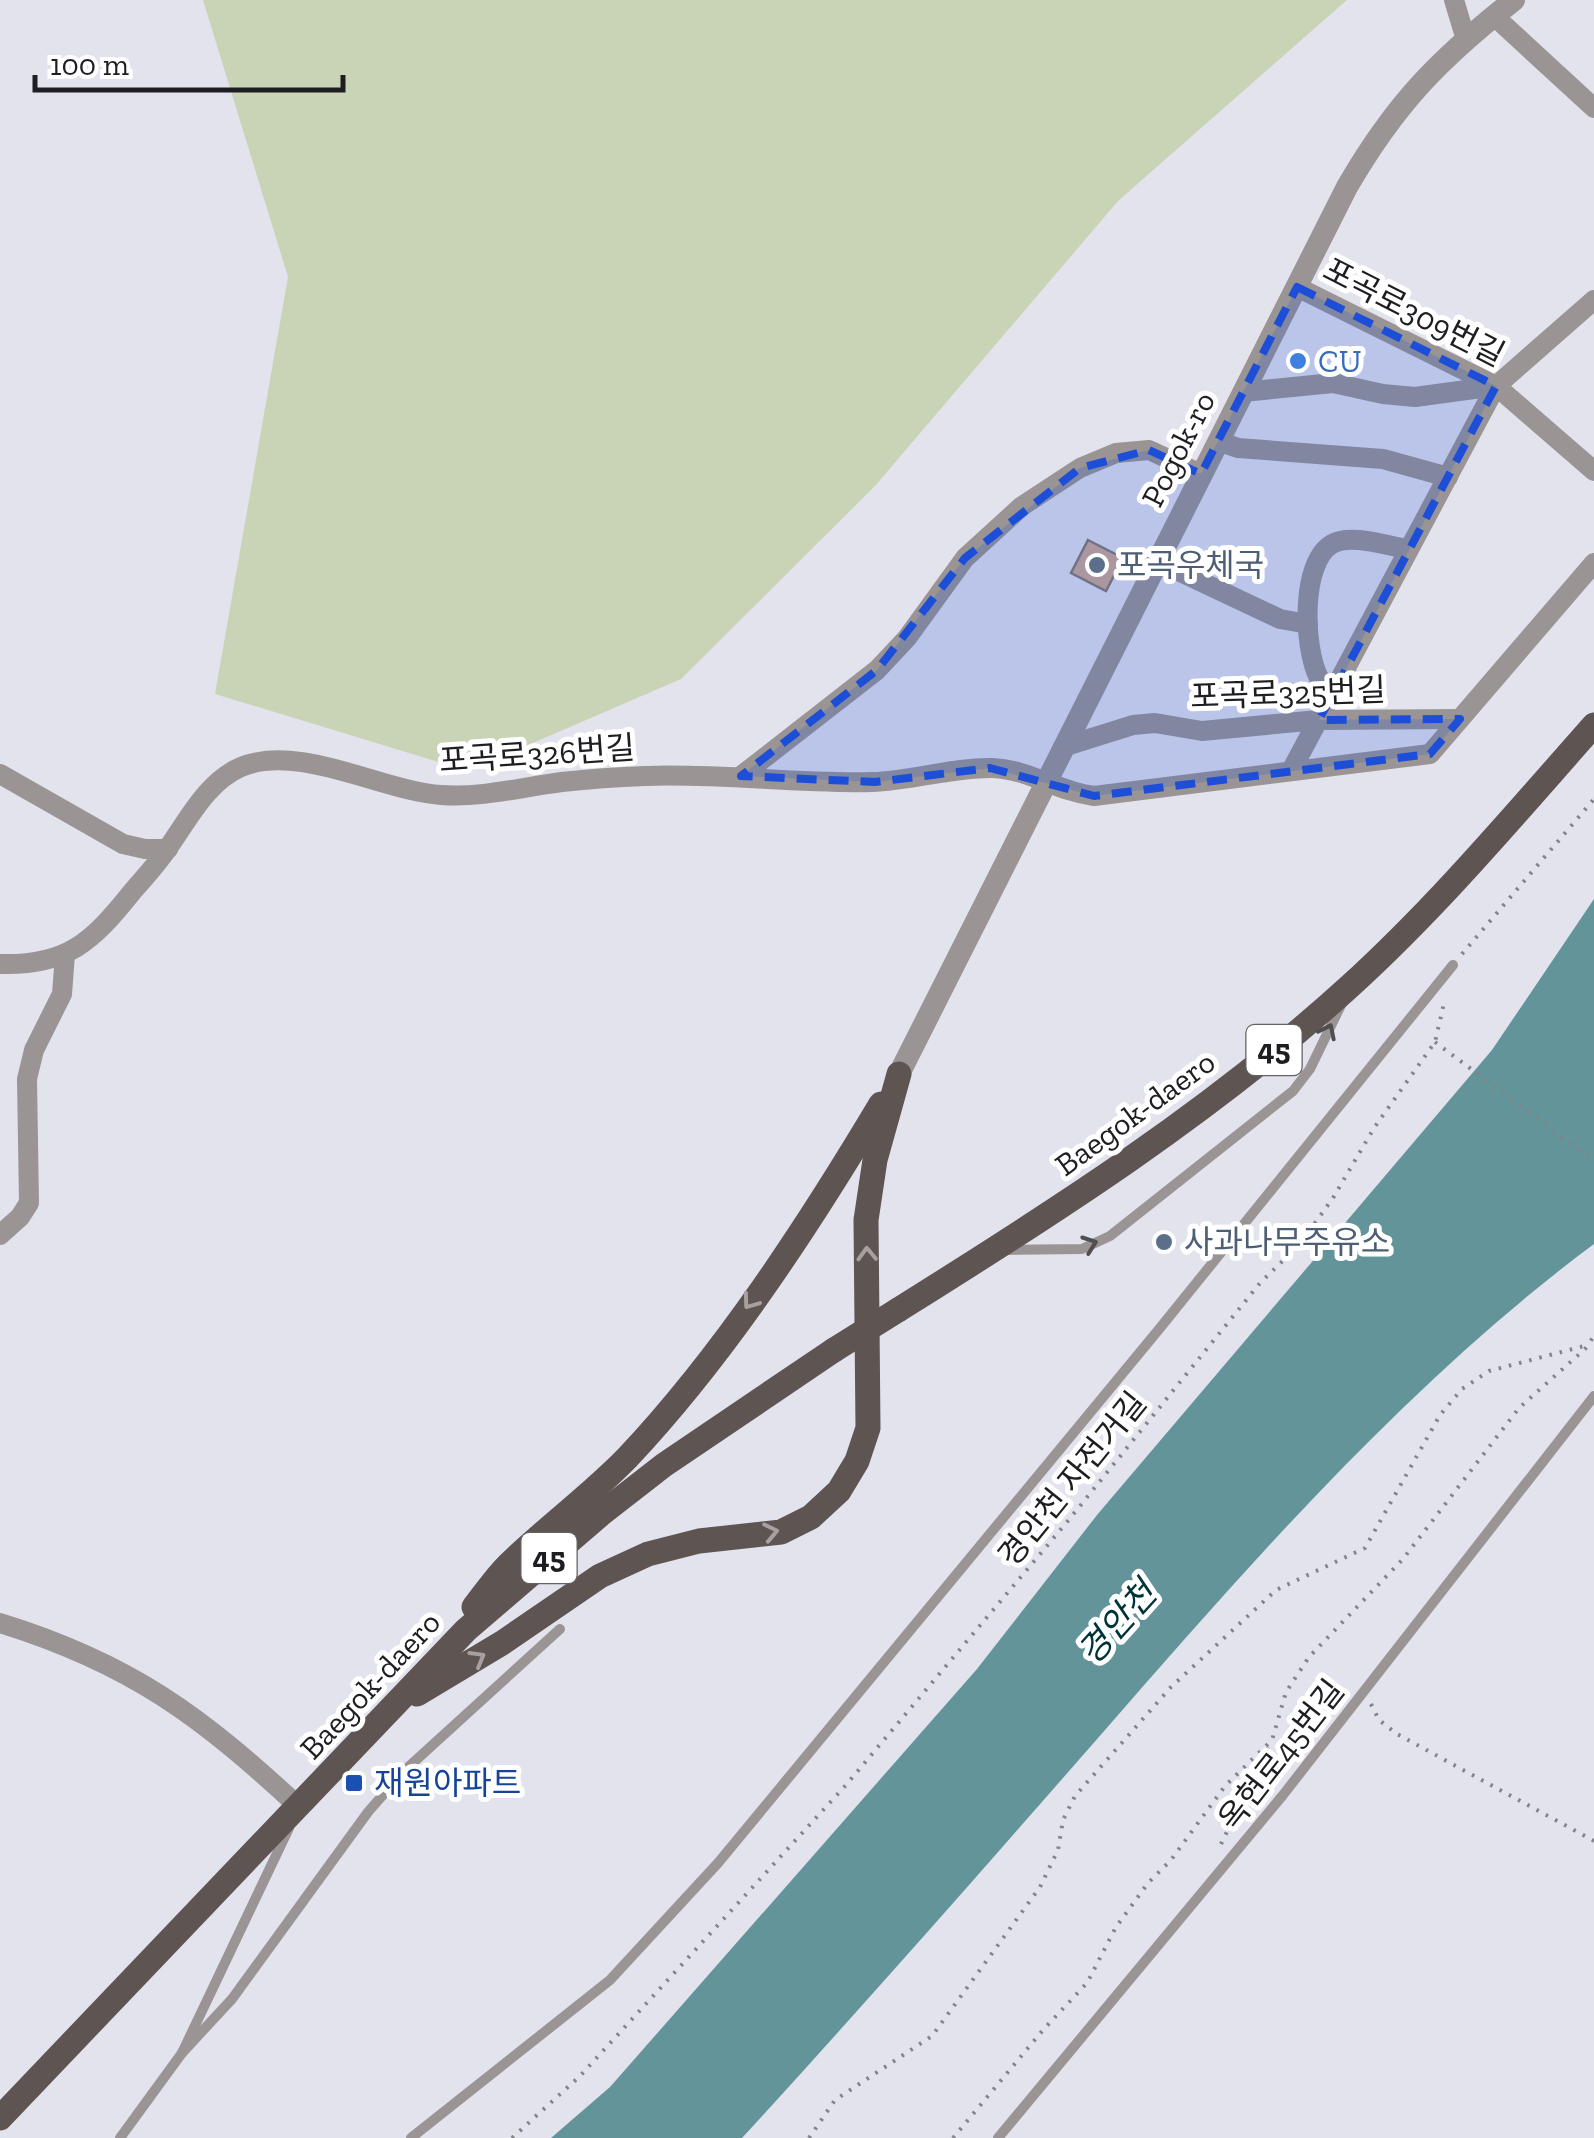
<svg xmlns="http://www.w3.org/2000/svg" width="1594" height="2138" font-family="'Zilla Slab','Noto Sans KR',serif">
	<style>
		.green { fill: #c9d4b6 }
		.water { fill: #629499 }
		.building { fill: #cfa993; stroke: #847a74; stroke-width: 2.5 }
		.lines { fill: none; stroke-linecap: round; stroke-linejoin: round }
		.path { stroke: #83838a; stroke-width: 4; stroke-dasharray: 2.5 8; stroke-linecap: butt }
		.service { stroke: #9a9594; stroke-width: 10 }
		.minor { stroke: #9a9594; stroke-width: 20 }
		.tertiary { stroke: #9a9594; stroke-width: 22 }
		.primary { stroke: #5e5452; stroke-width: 25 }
		.primary-bridge { stroke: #5e5452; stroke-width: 25 }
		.oneway { stroke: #504e50 }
		.oneway2 { stroke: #a6a1a0 }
		.marked { fill: #1d4ed8; fill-opacity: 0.2; stroke: #1d4ed8; stroke-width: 8; stroke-dasharray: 20 12; stroke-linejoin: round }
		.shop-dot { fill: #3f7fe0; stroke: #fff; stroke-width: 4 }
		.service-dot { fill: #5c6f8a; stroke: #fff; stroke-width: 4 }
		.transit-dot { fill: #1a4fb4; stroke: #fff; stroke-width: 4 }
		.labels { text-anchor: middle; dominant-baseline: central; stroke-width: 10; stroke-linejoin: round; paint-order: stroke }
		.shield { fill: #fff; stroke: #626264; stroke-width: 2.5 }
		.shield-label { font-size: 30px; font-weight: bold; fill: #1e1e22 }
		.street-label { font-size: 32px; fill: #1e1e22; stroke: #fff }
		.shop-label { font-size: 32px; fill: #366cbe; stroke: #fff; text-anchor: start }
		.service-label { font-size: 32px; fill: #4e5e75; stroke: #fff; text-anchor: start }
		.transit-label { font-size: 32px; fill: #164399; stroke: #fff; text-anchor: start }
		.water-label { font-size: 35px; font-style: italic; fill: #003338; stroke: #fff }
	</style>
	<rect width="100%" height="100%" fill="#e3e3ee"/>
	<polygon class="green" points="203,0 1347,0 1118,201 875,486 681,679 468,771 215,694 288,277"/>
	<path class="water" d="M 1594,899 L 1594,1244 C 1411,1380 1254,1559 1105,1730 C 985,1867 865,2004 742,2138 L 551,2138 L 610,2087 L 977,1669 L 1097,1515 L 1492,1050 Z"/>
	<polygon class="building" points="1088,540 1123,558 1106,591 1071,573"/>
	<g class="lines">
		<g class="path">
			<polyline points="1462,954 1594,799"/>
			<polyline points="1435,1042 1594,1161"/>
			<polyline points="1371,1704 1379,1720 1397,1734 1594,1841"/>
			<polyline points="1221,1844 1270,1744"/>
			<polyline points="512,2138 580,2076 846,1785 1067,1522 1260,1283 1299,1245 1333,1198 1374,1128 1435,1042 1445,999"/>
			<polyline points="809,2138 835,2100 932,2036 1040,1887 1058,1850 1063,1820 1075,1796 1171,1687 1276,1590 1365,1548 1440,1415 1462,1389 1489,1371 1588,1345"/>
			<polyline points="953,2138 1043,2030 1087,1983 1116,1927 1148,1883 1171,1860 1225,1786 1272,1740 1286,1692 1309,1657 1403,1559 1519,1408 1585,1349 1594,1336"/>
		</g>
		<g class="service">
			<polyline points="1005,1250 1082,1249 1110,1236 1293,1091 1310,1069 1342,1003"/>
			<polyline points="182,2053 232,1999 368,1812 404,1771 560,1629"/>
			<polyline points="120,2138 182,2053 289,1828"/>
			<polyline points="411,2138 610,1980 718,1863 1160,1328 1453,965"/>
			<polyline points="998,2138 1283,1795 1594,1396"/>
		</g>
		<g class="minor">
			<polyline points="1454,0 1466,40"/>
			<polyline points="1494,16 1594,108"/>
			<polyline points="1297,287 1496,386 1594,471"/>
			<polyline points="1243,392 1333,383 1383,394 1415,397 1496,386"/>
			<polyline points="1218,441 1238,448 1383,459 1448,477"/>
			<polyline points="1157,561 1280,619 1308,624"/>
			<path d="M 1333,694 C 1329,688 1321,682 1318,676 C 1304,647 1300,563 1332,544 C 1350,533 1388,546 1408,549"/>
			<polyline points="1063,747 1133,725 1155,723 1202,731 1318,720 1460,719"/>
			<polyline points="1291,771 1496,386 1594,300"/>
			<polyline points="0,774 123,844 145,849 168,849"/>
			<polyline points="741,776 877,670 907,638 965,558 1022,506 1080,468 1116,453 1149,450 1201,474"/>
			<path d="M 0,964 C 67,966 92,942 132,892 C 145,877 159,862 170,845 C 189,818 208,781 241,767 C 299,743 382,791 441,795 C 482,798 522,787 562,782 C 589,779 617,777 645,776 C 721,773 796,784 872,782 C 912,781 953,767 993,768 C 1031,770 1056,791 1094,796 L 1430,754 L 1594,563"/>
			<polyline points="0,1235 20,1217 29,1203 27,1079 34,1050 62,994 65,954"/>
			<path d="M 0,1623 C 130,1663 201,1716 299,1807"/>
		</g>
		<path class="tertiary" d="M 899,1074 L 1347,187 C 1395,104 1439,59 1514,0"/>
		<g class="primary">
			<path d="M 898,1310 C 1055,1212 1213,1111 1350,986 C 1438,906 1515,814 1594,725"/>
			<path d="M 474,1607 C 485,1593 495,1578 508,1565 C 546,1528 590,1496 627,1458 C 724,1355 808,1226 881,1104"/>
			<polyline points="417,1694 502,1643 600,1576 648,1554 699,1541 781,1532 811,1517 839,1491 857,1461 868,1428 866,1220 875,1160 899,1074"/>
			<polyline points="0,2118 466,1630 601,1514 664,1465 834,1350"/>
		</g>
		<polyline class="primary-bridge" points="834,1350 898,1310"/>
	</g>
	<defs><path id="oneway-chevron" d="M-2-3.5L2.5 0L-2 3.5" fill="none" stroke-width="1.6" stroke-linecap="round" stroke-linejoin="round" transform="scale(2.5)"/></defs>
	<g class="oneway">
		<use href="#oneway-chevron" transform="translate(1328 1031) rotate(-64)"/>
		<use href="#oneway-chevron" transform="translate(1090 1244) rotate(-20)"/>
	</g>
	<g class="oneway2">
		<use href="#oneway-chevron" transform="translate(867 1254) rotate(-92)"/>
		<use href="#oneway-chevron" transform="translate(750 1302) rotate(126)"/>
		<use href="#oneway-chevron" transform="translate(771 1532) rotate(-12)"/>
		<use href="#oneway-chevron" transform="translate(478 1658) rotate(-30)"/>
	</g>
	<path class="marked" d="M 1297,287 L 1496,386 L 1319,720 L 1460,719 L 1430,754 L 1094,796 L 990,768 L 875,782 L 741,776 L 877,670 L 965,558 L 1080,468 L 1149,450 L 1201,474 Z"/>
	<circle class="shop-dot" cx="1298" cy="361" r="10"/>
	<g class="service-dot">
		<circle cx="1097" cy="565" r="10"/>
		<circle cx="1164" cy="1242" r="10"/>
	</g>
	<rect class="transit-dot" x="344" y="1773" width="20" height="20" rx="5"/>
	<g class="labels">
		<g class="shield">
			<rect x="1246.5" y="1025" width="55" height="50" rx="8"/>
			<rect x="521.5" y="1533" width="55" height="50" rx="8"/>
		</g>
		<g class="shield-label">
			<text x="1274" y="1050">45</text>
			<text x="549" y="1558">45</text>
		</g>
		<g class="street-label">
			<text transform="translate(1414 312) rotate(27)">포곡로309번길</text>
			<text transform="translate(1178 449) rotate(-63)">Pogok-ro</text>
			<text transform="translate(1288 693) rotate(-2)">포곡로325번길</text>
			<text transform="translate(537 754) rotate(-4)">포곡로326번길</text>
			<text transform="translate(1135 1113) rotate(-36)">Baegok-daero</text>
			<text transform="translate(1072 1479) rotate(-51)">경안천 자전거길</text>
			<text transform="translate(370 1685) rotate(-47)">Baegok-daero</text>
			<text transform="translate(1281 1755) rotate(-52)">옥현로45번길</text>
		</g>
		<g class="shop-label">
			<text x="1318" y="361">CU</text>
		</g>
		<g class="service-label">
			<text x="1117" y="565">포곡우체국</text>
			<text x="1184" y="1242">사과나무주유소</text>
		</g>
		<g class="transit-label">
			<text x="374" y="1783">재원아파트</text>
		</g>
		<g class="water-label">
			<text transform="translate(1117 1623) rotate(-48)">경안천</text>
		</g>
	</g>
	<path d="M35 75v15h308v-15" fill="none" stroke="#1e1e22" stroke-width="5"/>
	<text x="50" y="75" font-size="30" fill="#1e1e22" stroke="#ffffff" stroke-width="8" paint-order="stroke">100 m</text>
</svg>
